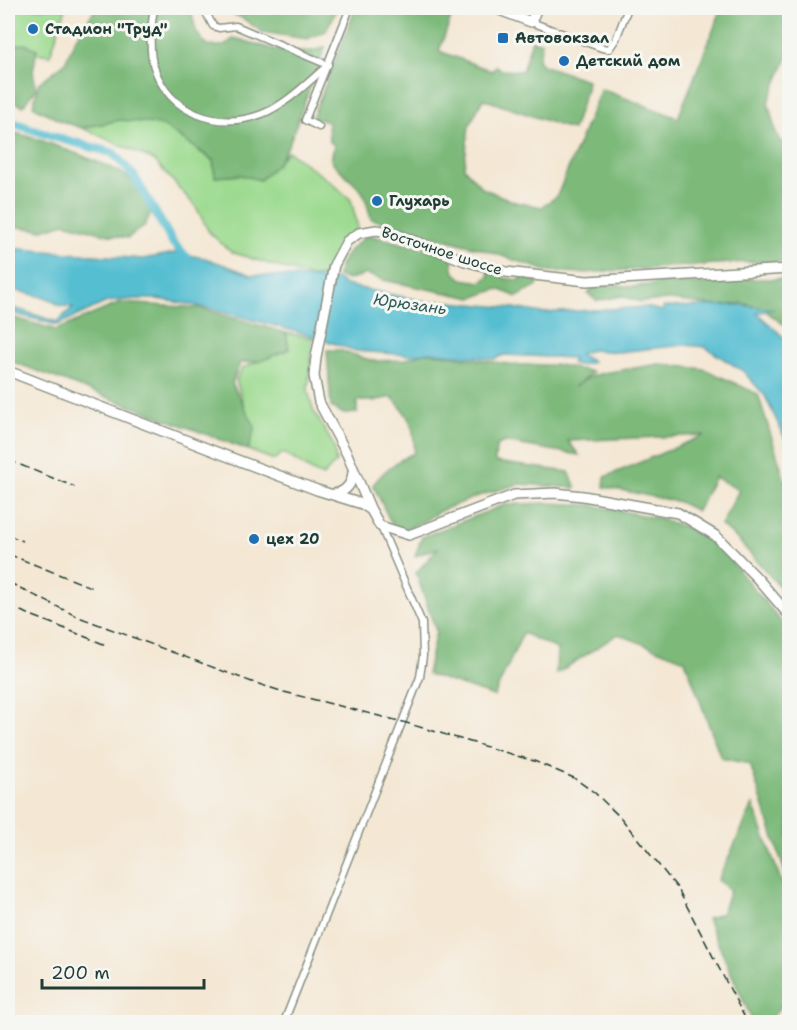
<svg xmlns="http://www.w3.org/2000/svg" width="797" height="1030" font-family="'Shantell Sans',sans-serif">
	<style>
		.green { fill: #9cda8f; stroke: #5e8c62; stroke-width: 1.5 }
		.forest { fill: #7dba7a; stroke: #4e7c57; stroke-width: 1.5 }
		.water { fill: #54bed1; stroke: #3a7e82; stroke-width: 1.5 }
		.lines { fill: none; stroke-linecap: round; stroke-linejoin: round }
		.river { stroke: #54bed1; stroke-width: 9 }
		.street-casing { stroke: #8a9284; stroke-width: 9 }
		.secondary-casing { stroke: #8a9284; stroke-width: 12 }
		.street { stroke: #fff; stroke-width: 6 }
		.secondary { stroke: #fff; stroke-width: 9 }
		.rail { stroke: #1f3d34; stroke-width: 1.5; stroke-dasharray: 9 4.5; stroke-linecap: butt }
		.poi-dot { fill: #1f6fb2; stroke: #f6f6f2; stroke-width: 2 }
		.labels { text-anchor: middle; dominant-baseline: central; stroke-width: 6; stroke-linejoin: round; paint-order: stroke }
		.poi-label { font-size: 15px; font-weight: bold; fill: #1f3d34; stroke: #f6f6f2; text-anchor: start }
		.street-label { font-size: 15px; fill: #1f3d34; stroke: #f6f6f2 }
		.water-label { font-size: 16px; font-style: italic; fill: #2c5d5b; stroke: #f6f6f2 }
	</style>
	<rect width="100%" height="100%" fill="#f6f6f2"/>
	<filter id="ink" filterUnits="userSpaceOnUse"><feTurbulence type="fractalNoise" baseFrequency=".0167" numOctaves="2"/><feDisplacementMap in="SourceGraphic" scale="12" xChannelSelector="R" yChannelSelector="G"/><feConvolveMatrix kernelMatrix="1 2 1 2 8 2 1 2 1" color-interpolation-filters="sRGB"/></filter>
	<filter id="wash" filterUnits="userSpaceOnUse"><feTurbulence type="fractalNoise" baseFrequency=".008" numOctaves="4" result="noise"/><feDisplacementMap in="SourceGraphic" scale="24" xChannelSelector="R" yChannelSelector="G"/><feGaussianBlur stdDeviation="1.35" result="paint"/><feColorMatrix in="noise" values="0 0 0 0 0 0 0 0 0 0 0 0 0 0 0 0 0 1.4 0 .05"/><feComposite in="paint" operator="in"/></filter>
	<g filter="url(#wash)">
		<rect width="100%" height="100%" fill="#f4e7d3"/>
		<g class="green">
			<polygon points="8,8 66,8 50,55 8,50"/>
			<polygon points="120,120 143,122 163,126 213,161 215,177 240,175 260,180 288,151 332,183 351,200 358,228 350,235 329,276 311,277 231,252 209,232 196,207 154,160 82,128"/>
			<path d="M 286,333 L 313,338 L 308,390 L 313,410 L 334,446 L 336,462 L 323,476 C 308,471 297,460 283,453 L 274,460 L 248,450 L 255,427 L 245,409 L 236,380 L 242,368 L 289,349 Z"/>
		</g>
		<g class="forest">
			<path d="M 96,8 L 181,8 L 192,14 L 196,32 L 207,46 L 224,46 L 234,38 C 266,46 293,60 325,47 L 289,144 L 278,163 L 260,180 L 240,175 L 215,177 L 213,160 L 163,126 L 143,122 L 120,120 L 82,128 L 61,121 L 33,106 L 39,83 L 65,63 L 75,39 Z"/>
			<polygon points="221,8 338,8 326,31 307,39 262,32 242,18"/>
			<path d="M 356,8 L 447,8 L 453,12 L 439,51 L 492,71 L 496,66 L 502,70 L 522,71 L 532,40 L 542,43 L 538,60 L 542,65 L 587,80 L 586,89 L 573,130 L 483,99 L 469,126 L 464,168 L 482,188 L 515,202 L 542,207 L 557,196 L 601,89 L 678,118 L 722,8 L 789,8 L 789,54 L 768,102 L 775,130 L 780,141 L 789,145 L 789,262 L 746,262 L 582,273 L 547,271 L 481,249 L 371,219 C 369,212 367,202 364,195 C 357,181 340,173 331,160 L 334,145 L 329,141 L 328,122 L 312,118 Z"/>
			<polygon points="24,44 37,49 33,71 36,89 23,106 8,99 8,46"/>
			<path d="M 8,132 C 34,136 58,147 83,156 C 97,162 113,167 125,175 C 137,183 146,194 154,206 L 145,225 L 128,238 L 109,235 L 65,223 L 42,230 L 8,226 Z"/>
			<path d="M 368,235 L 452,255 L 453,271 L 462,279 L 481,282 L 489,276 L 487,267 L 498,270 L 503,278 L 519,280 L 522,277 L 539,281 L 536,287 L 517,297 L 498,289 L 472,298 L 383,280 L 366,274 L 347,280 L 337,275 C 343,255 351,247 368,235 Z"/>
			<polygon points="738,279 789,279 789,328 761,308 742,303 721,306 670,300 641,302 622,296 597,301 588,294 595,286 618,285 632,287 665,283 706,284"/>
			<polygon points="120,303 199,308 286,333 289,349 261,361 240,363 232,383 255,427 248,450 8,360 8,316 56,330"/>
			<path d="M 327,350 L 339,350 L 373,361 L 404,360 L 424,353 L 439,354 L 515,365 L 559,365 L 593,372 L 574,387 L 592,376 L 603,373 L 660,364 L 704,369 L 758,394 L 789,493 L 789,597 L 738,540 L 721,525 L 739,490 L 715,477 L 697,511 L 679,502 L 604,487 L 605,477 L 705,435 L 568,441 L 579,455 L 504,442 L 496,446 L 495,462 L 569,472 L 576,488 L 519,484 L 478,496 L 440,511 L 422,522 L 396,533 L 373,485 C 385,469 397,461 414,453 C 416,426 409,416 392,397 L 373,401 L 357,401 L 357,413 L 344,414 L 331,407 Z"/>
			<polygon points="546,503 590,505 662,519 689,529 721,549 789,631 789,885 750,764 721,758 685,660 618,634 556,674 557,649 523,633 494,696 427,674 436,631 416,573 438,548 415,556 422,537 504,505"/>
			<polygon points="753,805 789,902 789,974 785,1002 768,1022 753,1022 707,919 722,913 730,890 718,880"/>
		</g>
		<polygon class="water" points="8,248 143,259 175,253 205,258 252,275 338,279 345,285 431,303 439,301 514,308 542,313 646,307 662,311 664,307 741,305 774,309 757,313 789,342 789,447 765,396 743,371 705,347 685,345 618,352 592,350 579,354 593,362 579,365 571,363 574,358 504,355 494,359 429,352 410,355 356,351 309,335 238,316 194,305 157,299 135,299 107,302 57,325 8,312 8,306 57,322 73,307 61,306 47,298 8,289"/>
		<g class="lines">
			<polyline class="river" points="8,121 55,137 113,153 134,176 173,243 192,263"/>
		</g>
	</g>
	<g filter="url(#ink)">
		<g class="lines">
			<defs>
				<g id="street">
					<path d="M 154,8 C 151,26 148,49 154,67 C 169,113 217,131 262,114 C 287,104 308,82 328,65 L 236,26 L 219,28 L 213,26 L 205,11 L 198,8"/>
					<polyline points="531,22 602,48 609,49 616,39 628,8"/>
					<polyline points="319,127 305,120 350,8"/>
					<polyline points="284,1022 420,677 423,656 422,623 381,527"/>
				</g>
				<g id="secondary">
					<polyline points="494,8 531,22 537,8"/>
					<polyline points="8,371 224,455 317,490 362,504 371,510 380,526 409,535 514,495 555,493 583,496 678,513 716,536 757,578 790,616"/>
					<path d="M 334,494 C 346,492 352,484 353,472"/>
					<polyline points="370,508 347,454 319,402 314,376 316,357 334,265 347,241 359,233 376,230 391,232 465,261 506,272 587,281 790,269"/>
				</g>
			</defs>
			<use href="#street" class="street-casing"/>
			<use href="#secondary" class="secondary-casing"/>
			<use href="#street" class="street"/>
			<use href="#secondary" class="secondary"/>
			<g class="rail">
				<polyline points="8,460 75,487"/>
				<polyline points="8,535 23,541"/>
				<polyline points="8,554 93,588"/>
				<polyline points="8,582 76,616 252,682 284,692 403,722 534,761 574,778 595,793 621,818 678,889 747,1022"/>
				<polyline points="8,606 106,645"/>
			</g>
		</g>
	</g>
	<g class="poi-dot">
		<circle cx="33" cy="29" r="6"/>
		<rect x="497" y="32" width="12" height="12" rx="3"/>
		<circle cx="564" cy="61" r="6"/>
		<circle cx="377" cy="201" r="6"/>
		<circle cx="254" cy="539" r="6"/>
	</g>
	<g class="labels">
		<g class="poi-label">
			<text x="45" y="29">Стадион "Труд"</text>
			<text x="515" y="38">Автовокзал</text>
			<text x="576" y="61">Детский дом</text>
			<text x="389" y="201">Глухарь</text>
			<text x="266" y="539">цех 20</text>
		</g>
		<g class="street-label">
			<text transform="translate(442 251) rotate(18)">Восточное шоссе</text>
		</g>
		<g class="water-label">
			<text transform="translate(410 304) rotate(8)">Юрюзань</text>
		</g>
	</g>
	<rect width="797" height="1030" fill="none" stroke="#f6f6f2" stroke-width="30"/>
	<path d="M42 979v9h162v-9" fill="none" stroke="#1f3d34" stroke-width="3"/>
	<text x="51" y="979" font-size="18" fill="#1f3d34" stroke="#f6f6f2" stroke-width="4.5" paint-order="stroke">200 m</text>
</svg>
